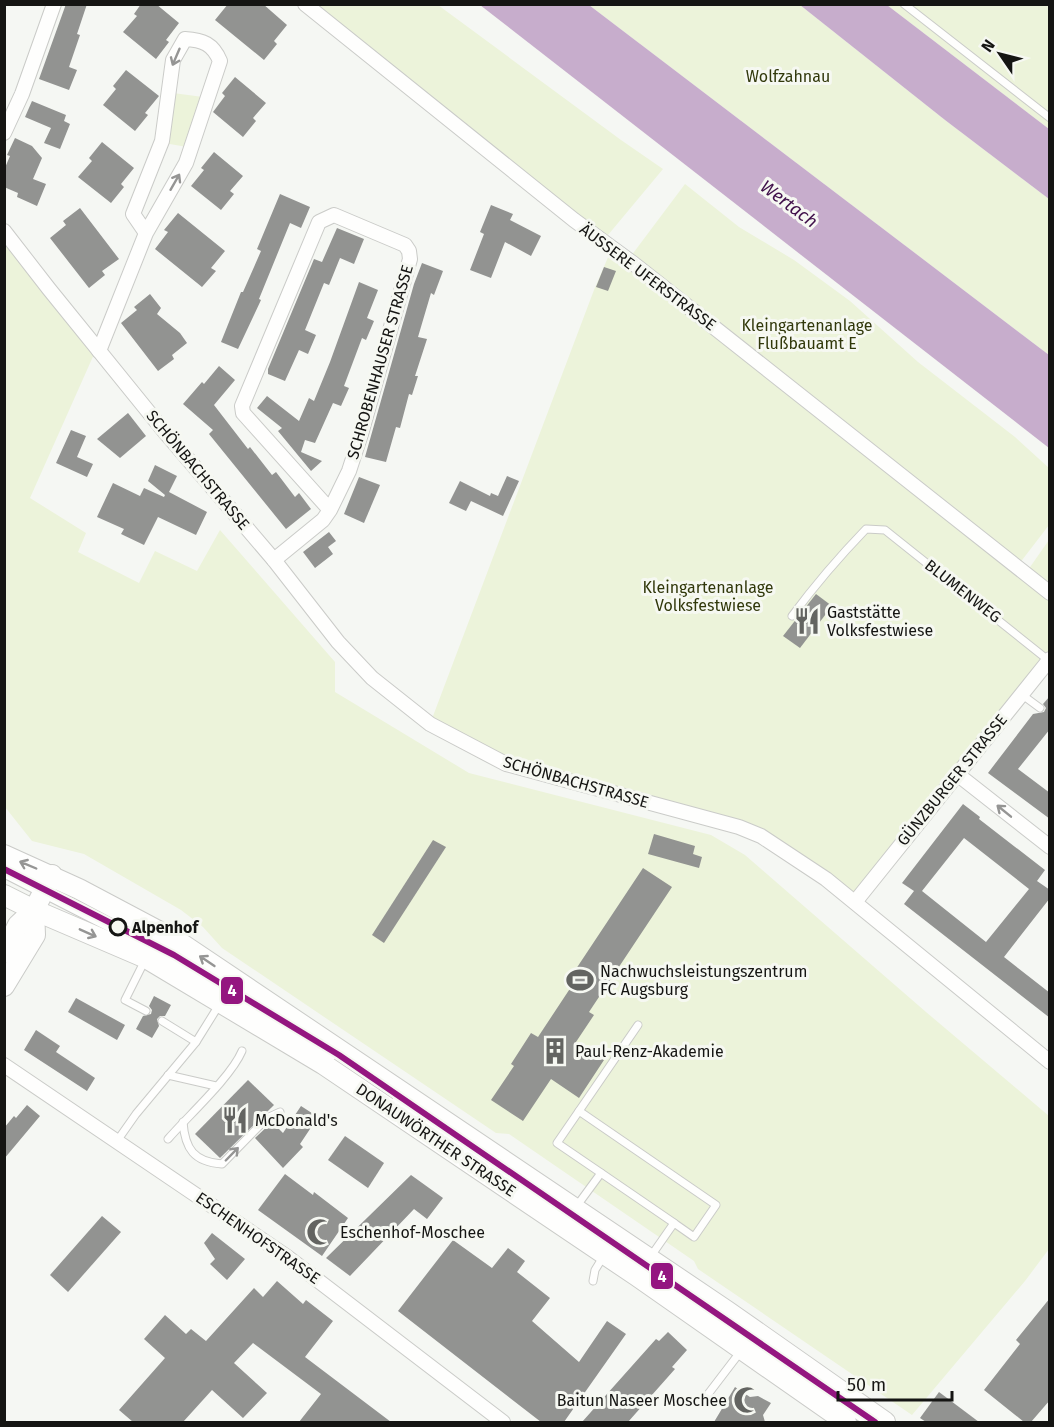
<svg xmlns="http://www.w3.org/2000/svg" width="1054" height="1427" font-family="'Fira Sans',sans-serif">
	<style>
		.green { fill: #ecf3da }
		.water { fill: #c7adcc }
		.building { fill: #929391; fill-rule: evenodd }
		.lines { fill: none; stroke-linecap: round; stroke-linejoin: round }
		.service-casing { stroke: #cacbc8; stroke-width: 9 }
		.minor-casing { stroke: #cacbc8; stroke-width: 16 }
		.secondary-casing { stroke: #cacbc8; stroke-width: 22 }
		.service { stroke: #fefefd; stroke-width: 7 }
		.minor { stroke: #fefefd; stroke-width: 14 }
		.secondary { stroke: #fefefd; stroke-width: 20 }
		.tram-1-casing { stroke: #f6f8f2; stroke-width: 10 }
		.tram-1 { stroke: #941680; stroke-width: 6 }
		.oneway { stroke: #959594 }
		.stop-dot { fill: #f6f8f2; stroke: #151513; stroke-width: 3 }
		.labels { text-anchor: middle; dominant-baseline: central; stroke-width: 6; stroke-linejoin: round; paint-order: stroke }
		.park-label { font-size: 16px; fill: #31380b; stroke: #f6f8f2 }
		.street-label { font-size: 16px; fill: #151513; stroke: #f6f8f2 }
		.poi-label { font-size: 16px; fill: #151513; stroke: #f6f8f2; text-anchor: start }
		.stop-label { font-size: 16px; font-weight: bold; fill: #151513; stroke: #f6f8f2; text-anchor: start }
		.water-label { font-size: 18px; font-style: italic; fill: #41114b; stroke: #f6f8f2 }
		.line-badge { stroke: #f6f8f2; stroke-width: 2 }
		.badge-label { font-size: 16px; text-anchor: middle; font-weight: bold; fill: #fff }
	</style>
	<rect width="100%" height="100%" fill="#f5f7f3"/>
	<g class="green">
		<polygon points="305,5 438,5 621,140 663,169 603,241"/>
		<polygon points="589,5 800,5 945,120 1049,199 1049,355"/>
		<polygon points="887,5 1049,5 1049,129"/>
		<polygon points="173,93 203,97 187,147 164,143"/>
		<polygon points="685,184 739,227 794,260 850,301 918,362 1015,437 1049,468 1049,525 1016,568 1049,593 1049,659 855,902 761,836 506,764 430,724 594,290 612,248 628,260"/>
		<polygon points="4,231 95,352 30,498 86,533 78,552 139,583 155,551 197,571 220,530 335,662 335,692 469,773 711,835 745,855 926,1012 1049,1116 1049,1249 1025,1281 912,1415 698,1269 694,1261 509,1134 496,1133 222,948 203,927 181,910 84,854 32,841 5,807"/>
		<polygon points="1049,540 1049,587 1028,570"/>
	</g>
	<g class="water">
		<polygon points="480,5 589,5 1049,355 1049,448"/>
		<polygon points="800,5 887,5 1049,129 1049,199 945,120"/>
	</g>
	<g class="building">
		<polygon points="66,4 87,4 77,34 80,35 69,67 77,70 69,90 39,79"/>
		<polygon points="141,4 156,4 179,23 166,40 169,42 156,59 123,32 137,16 134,14"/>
		<polygon points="228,4 263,4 287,25 274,41 277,44 264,60 215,20"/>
		<polygon points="126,70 159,96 145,113 148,115 135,131 103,105 116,89 113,86"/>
		<polygon points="235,77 266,103 253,118 256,121 243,137 213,112 225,96 222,93"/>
		<polygon points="32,101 66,115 64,121 70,124 60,149 44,143 51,128 25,117"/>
		<polygon points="15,138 32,146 42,158 33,179 46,184 37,206 17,197 18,193 4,187 4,170 10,156 7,155"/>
		<polygon points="102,142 134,168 121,184 124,187 111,203 78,177 92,161 89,158"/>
		<polygon points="214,152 243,176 230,191 234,194 221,210 191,186 204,170 201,168"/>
		<polygon points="280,194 310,207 301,228 290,223 259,299 261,300 238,349 221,342 241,292 243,292 261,251 257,249"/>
		<polygon points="491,205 513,214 510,220 541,236 531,256 505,242 491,278 470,270 484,234 480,232"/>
		<polygon points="80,208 119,259 102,271 105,275 89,288 50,238 66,225 63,221"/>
		<polygon points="178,213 225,251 211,268 216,271 202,287 155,249 168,232 164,230"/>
		<polygon points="337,228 364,239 354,264 340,258 329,285 324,283 305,330 316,335 308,354 299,350 285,381 268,374 268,369 314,259 322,262"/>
		<polygon points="422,263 443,271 434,295 431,293 418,337 427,339 415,376 418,376 412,395 409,394 400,428 396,427 386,462 365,457 414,284"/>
		<polygon points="604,267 616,271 608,291 596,287"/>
		<polygon points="359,282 378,290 367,318 374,321 366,340 362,338 344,386 349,388 341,406 333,403 315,443 305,440 301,452 322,461 311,471 278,431 282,428 257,408 267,396 299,421 309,398 314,401 330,362"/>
		<polygon points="150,294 161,308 157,314 180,333 187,343 172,355 174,359 158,371 121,323 137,310 134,307"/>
		<polygon points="219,366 235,380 214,405 248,449 250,447 272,475 276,472 295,497 299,493 311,509 286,529 209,434 213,430 183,404 202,382 204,384"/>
		<polygon points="128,413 146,436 120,458 97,439"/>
		<polygon points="71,430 86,436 77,457 93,464 87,477 56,463"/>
		<polygon points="155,465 177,476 169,492 207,512 196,535 158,517 144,545 121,534 124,529 97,517 113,483 140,496 144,488 164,497 165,495 148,481"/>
		<polygon points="507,476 519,481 503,516 471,501 466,511 449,503 460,481 490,496 491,493 498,496"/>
		<polygon points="359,477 380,485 364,523 344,514"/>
		<polygon points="329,532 336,541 328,547 333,554 315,568 303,552"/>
		<polygon points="816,594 832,606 800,648 783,636"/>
		<polygon points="1050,696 1050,729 1018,769 1050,793 1050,819 988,773 1033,714 1044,712 1046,708 1043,704"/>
		<path d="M 963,804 L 980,817 L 979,819 L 1045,870 L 1037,881 L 1050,890 L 1050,898 L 1004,957 L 1050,993 L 1050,1018 L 904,904 L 914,891 L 902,883 ZM 964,838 L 1029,889 L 986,942 L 922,891 Z"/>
		<polygon points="654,834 695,846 693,854 702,857 699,868 648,854"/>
		<polygon points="433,840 446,847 384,943 372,935"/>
		<polygon points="643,868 672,887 589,1012 594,1015 576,1042 604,1060 579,1098 551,1079 523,1121 491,1100 514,1066 511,1064 531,1033 538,1037 575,981 570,978"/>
		<polygon points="154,996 171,1005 165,1016 160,1016 157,1019 159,1026 152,1038 136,1029 143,1016 151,1014 152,1010 149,1006"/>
		<polygon points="76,998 125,1025 117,1040 68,1012"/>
		<polygon points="36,1030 60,1046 56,1052 95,1078 87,1091 24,1050"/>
		<polygon points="248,1080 274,1105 220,1158 195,1134"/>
		<polygon points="27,1105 40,1116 4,1159 4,1128 14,1116 16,1118"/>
		<polygon points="301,1106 318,1117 300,1144 303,1147 283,1168 255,1138 272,1122 283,1133"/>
		<polygon points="345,1136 384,1163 368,1188 328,1160"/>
		<polygon points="285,1174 313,1195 314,1192 348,1218 322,1256 258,1210"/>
		<polygon points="411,1175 443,1198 427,1219 414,1209 350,1276 326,1258"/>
		<polygon points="102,1216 121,1232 68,1292 50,1275"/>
		<polygon points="212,1233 245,1259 227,1280 210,1264 215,1259 204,1243"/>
		<polygon points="453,1240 492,1268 508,1248 525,1261 517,1272 550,1298 532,1321 579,1362 607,1321 626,1334 564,1422 541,1422 398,1311"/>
		<polygon points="277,1281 303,1304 306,1300 333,1321 305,1357 391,1422 299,1422 321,1394 253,1343 234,1363 267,1393 243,1418 212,1390 183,1422 133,1422 119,1410 165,1358 144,1339 165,1315 186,1334 191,1329 206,1341 254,1288 263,1297"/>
		<polygon points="1050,1298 1050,1400 1031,1422 1024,1422 984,1390 1020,1344 1016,1340"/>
		<polygon points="668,1332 687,1350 672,1367 675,1369 628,1422 582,1422 656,1339 659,1341"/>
		<polygon points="735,1387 750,1397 758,1396 771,1403 763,1415 765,1422 714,1422"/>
		<polygon points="939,1392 979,1422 926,1422 920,1418"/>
	</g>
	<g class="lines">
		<defs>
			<g id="service">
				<polyline points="904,4 1050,118"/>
				<path d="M 792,616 C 815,585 839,557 866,529 L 885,530 L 1048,660"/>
				<polyline points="1021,694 1040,708"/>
				<polyline points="4,874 172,960 332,1056"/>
				<polyline points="145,960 125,1000 146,1011"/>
				<polyline points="162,1021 196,1042 219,1005"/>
				<polyline points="168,1075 216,1086"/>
				<polyline points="396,1100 587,1231"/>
				<polyline points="579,1111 638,1025"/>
				<path d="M 183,1122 C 185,1149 194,1162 222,1164 L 267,1118 L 280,1112"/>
				<path d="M 168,1139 C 188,1116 231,1077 242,1051"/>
				<polyline points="117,1141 136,1114 196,1042"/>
				<polyline points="601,1173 674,1223"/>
				<polyline points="576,1207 601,1173 557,1143 579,1111 716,1205 694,1237 674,1223 651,1256"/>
				<polyline points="593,1281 595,1270 603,1257"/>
				<polyline points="676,1291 867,1422"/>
				<polyline points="702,1402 741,1351"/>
			</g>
			<g id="minor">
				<polyline points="305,4 574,220 634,264 1050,593"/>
				<polyline points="4,133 22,94 54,4"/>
				<polyline points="4,231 49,289 164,431 274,560 338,642 372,678 430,724 506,764 739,827 761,836 826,879 1050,1062"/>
				<path d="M 99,351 L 146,233 L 186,163 L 220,61 C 213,44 203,40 185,39 L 173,60 L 162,141 L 133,214 L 146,233"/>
				<polyline points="274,560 323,520 330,510 243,413 242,406 319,222 334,215 405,245 409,251 410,259 361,434 349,471 330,510"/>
				<polyline points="957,774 1050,847"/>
				<polyline points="855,902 1050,659"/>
				<polyline points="4,1065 286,1256 503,1422"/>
			</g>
			<g id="secondary">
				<polyline points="4,855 79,889 179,942 727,1311 885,1422"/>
				<polyline points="4,895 34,910 146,958 323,1064 637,1276 846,1422"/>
				<polyline points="4,953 18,925 34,910 52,875"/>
				<polyline points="4,986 35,935 34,910"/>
			</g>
		</defs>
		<use href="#service" class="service-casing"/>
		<use href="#minor" class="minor-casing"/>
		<use href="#secondary" class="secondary-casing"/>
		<use href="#service" class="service"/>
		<use href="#minor" class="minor"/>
		<use href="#secondary" class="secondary"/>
		<defs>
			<polyline id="tram-1" points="4,869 174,955 339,1055 875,1422"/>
		</defs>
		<use href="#tram-1" class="tram-1-casing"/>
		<use href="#tram-1" class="tram-1"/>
	</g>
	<defs><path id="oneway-shaft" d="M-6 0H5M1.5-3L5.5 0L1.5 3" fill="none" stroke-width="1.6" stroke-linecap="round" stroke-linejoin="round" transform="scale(1.5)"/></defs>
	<g class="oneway">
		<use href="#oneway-shaft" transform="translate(176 57) rotate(113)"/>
		<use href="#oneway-shaft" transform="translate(175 182) rotate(-60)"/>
		<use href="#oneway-shaft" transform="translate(1004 811) rotate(-141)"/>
		<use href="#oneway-shaft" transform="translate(28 865) rotate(-157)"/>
		<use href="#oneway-shaft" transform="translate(88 933) rotate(24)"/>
		<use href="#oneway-shaft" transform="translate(207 961) rotate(-146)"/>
		<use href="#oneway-shaft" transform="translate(232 1154) rotate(-46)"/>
	</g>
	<defs>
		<symbol id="restaurant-bare" viewBox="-9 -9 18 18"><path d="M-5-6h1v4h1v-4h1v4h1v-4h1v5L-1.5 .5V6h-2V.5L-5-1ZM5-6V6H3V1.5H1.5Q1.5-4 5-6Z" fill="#636461" stroke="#f6f8f2" stroke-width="2.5" paint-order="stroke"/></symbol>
		<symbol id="stadium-bare" viewBox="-9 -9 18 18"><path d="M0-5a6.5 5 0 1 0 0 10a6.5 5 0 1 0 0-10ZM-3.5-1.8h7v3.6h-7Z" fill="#636461" stroke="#f6f8f2" stroke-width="2.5" paint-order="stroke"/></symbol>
		<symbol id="building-bare" viewBox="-9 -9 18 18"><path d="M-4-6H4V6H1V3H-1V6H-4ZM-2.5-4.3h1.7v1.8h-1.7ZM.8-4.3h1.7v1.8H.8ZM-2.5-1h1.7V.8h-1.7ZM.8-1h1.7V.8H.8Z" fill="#636461" stroke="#f6f8f2" stroke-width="2.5" paint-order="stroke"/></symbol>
		<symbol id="mosque-bare" viewBox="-9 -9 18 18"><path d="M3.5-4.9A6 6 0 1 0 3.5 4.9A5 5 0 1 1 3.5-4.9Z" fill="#636461" stroke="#f6f8f2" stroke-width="2.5" paint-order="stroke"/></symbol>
	</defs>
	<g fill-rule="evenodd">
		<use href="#restaurant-bare" x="788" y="602" width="38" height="38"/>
		<use href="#stadium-bare" x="561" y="961" width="38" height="38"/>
		<use href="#building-bare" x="536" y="1032" width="38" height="38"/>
		<use href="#restaurant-bare" x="216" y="1101" width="38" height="38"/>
		<use href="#mosque-bare" x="301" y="1213" width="38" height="38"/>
		<use href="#mosque-bare" x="728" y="1381" width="38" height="38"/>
	</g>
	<circle class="stop-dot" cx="118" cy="927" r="8"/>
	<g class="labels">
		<g class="park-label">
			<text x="788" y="76">Wolfzahnau</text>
			<text x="807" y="325">Kleingartenanlage<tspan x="807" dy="18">Flußbauamt E</tspan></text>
			<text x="708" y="587">Kleingartenanlage<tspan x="708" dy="18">Volksfestwiese</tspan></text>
		</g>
		<g class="street-label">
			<text transform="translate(648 277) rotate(37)">ÄUSSERE UFERSTRASSE</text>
			<text transform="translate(380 362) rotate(-74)">SCHROBENHAUSER STRASSE</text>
			<text transform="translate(198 470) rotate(50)">SCHÖNBACHSTRASSE</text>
			<text transform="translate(963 591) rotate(38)">BLUMENWEG</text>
			<text transform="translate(952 780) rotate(-51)">GÜNZBURGER STRASSE</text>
			<text transform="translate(576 782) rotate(16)">SCHÖNBACHSTRASSE</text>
			<text transform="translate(436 1140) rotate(34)">DONAUWÖRTHER STRASSE</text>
			<text transform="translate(258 1238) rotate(35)">ESCHENHOFSTRASSE</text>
		</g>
		<g class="poi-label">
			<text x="827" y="612">Gaststätte<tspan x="827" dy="18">Volksfestwiese</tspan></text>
			<text x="600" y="971">Nachwuchsleistungszentrum<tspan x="600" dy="18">FC Augsburg</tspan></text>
			<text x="575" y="1051">Paul-Renz-Akademie</text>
			<text x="255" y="1120">McDonald's</text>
			<text x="340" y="1232">Eschenhof-Moschee</text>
			<text x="727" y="1400" text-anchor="end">Baitun Naseer Moschee</text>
		</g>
		<g class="stop-label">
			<text x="132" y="927">Alpenhof</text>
		</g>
		<g class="water-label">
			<text transform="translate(789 204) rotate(37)">Wertach</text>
		</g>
	</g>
	<g class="line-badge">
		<rect x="220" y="976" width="24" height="29" rx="6" fill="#941680"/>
		<rect x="650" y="1262" width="24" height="28" rx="6" fill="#941680"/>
	</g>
	<g class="badge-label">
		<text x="232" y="996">4</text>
		<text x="662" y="1282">4</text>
	</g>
	<rect width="1054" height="1427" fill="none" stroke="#151513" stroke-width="12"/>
	<g transform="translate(1000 54) rotate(305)" stroke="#f6f8f2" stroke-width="4.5" paint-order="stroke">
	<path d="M0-4.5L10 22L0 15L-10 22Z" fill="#151513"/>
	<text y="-9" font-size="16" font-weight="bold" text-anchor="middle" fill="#151513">N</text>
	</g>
	<path d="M838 1391v9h114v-9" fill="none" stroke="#151513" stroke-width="3"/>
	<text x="847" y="1391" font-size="18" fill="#151513" stroke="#f6f8f2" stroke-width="4.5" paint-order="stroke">50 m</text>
</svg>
